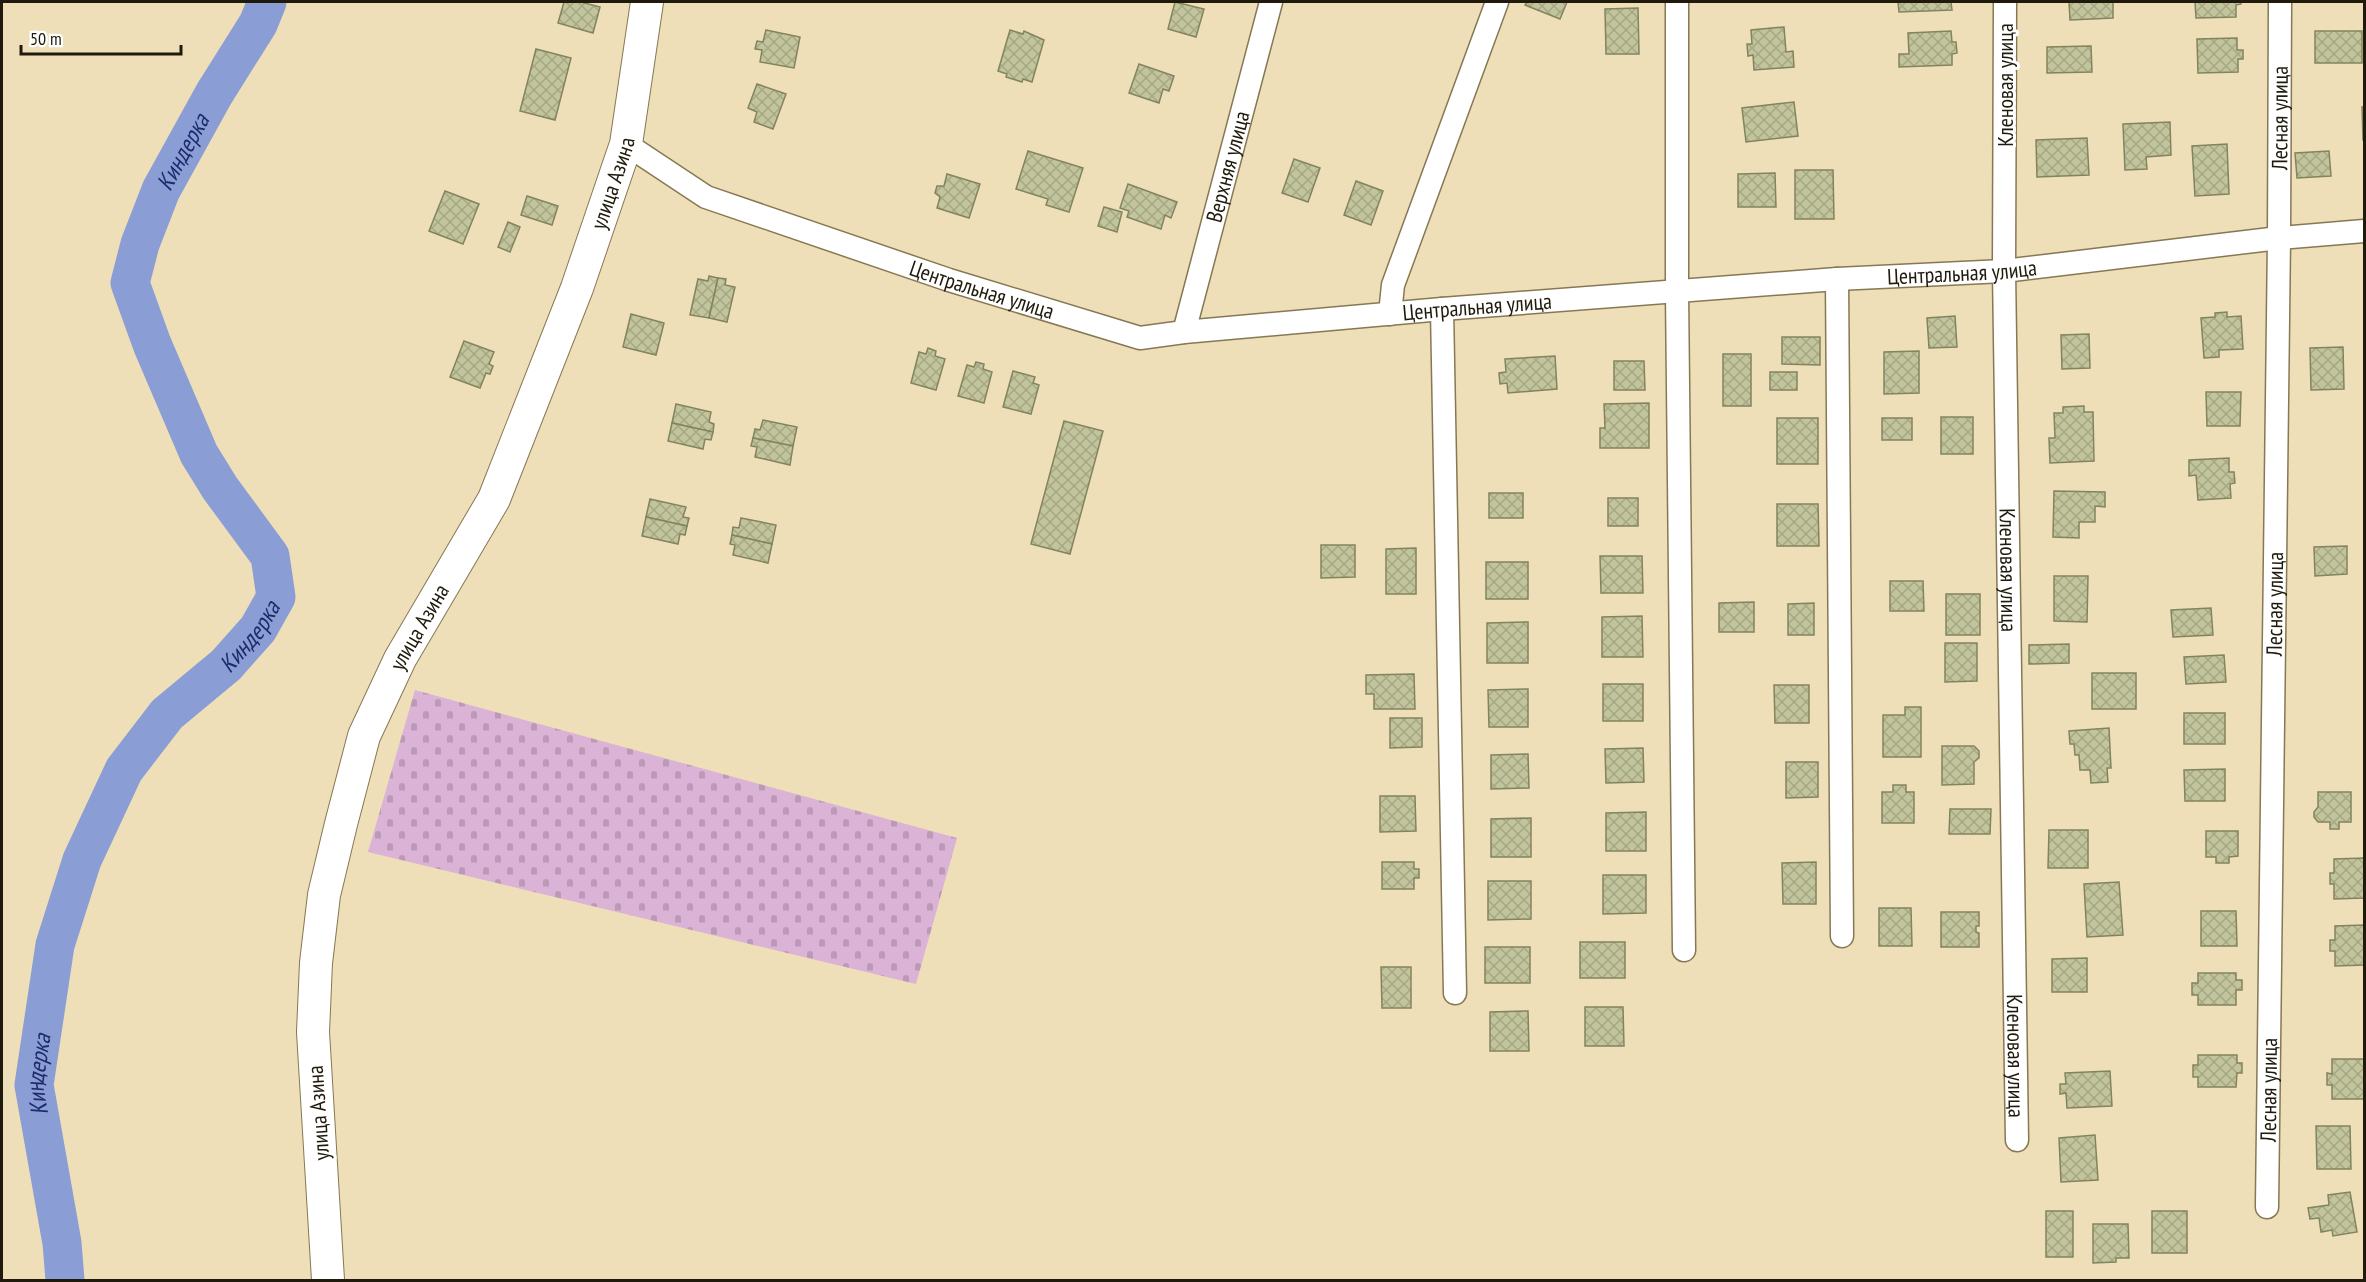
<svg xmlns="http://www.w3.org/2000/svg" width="2366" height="1282" font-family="'PT Sans Narrow',sans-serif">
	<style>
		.cemetery { fill: url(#cemetery-stones) }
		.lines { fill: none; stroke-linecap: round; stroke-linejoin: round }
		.river { stroke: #8b9dd5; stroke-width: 39 }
		.building { fill: url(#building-cross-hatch); stroke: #82845e; stroke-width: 1.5 }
		.street-casing { stroke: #867854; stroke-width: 25 }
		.secondary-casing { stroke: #867854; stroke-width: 34 }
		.street { stroke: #fff; stroke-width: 22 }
		.secondary { stroke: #fff; stroke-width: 32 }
		.labels { text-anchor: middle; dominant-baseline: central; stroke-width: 6; stroke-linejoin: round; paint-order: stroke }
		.street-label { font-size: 22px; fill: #1f1a0b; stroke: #fff }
		.water-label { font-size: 24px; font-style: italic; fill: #1d2b6c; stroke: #fff }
	</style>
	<defs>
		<pattern id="cemetery-stones" width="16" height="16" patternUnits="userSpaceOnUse" patternTransform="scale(1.5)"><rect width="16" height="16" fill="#dbb3d7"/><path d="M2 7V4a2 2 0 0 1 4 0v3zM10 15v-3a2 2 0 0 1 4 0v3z" fill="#bc99b7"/></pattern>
		<pattern id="building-cross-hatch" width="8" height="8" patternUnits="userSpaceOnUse" patternTransform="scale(1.5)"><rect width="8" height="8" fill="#c2c49c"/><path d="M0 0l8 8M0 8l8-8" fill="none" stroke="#a6a885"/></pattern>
	</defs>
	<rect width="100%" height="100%" fill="#eedfb8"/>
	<polygon class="cemetery" points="415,690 957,838 916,984 368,852"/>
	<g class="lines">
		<path class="river" id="s1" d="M 65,1280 L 62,1243 L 34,1085 L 55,945 L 82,860 L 124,770 L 167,714 L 226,665 L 258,629 L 276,597 L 270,556 L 220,488 L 199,454 L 152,344 L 130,283 L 140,244 L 161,190 L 214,94 L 258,24 L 267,2"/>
	</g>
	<g class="building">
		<polygon points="564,2 581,2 600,7 593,33 558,23"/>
		<polygon points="1175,2 1204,9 1196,37 1168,29"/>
		<polygon points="1527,2 1567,2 1560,19 1525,5"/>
		<polygon points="1898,2 1951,2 1952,10 1899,12"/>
		<polygon points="2069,2 2113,2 2113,18 2070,20"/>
		<polygon points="2195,2 2241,2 2241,4 2236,5 2236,17 2196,18"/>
		<polygon points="1638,8 1639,54 1606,54 1605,9"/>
		<polygon points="1784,27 1786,52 1793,51 1794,67 1754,70 1753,55 1748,56 1747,44 1752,44 1751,30"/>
		<polygon points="766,30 800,37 794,68 760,62 762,50 755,49 757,41 763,42"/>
		<polygon points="1010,30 1023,34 1024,31 1044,40 1032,82 1023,79 1022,82 1006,77 1007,74 998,71"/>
		<polygon points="1951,31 1952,42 1956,42 1957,53 1952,54 1952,65 1899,67 1899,54 1909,54 1908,33"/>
		<rect x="2315" y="31" width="47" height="32"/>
		<polygon points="2237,38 2237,50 2243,50 2243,59 2238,59 2238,72 2198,73 2197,39"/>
		<polygon points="2091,46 2092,72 2047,73 2047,47"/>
		<polygon points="536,49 571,58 555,120 520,111"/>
		<polygon points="1139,64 1174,76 1169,91 1163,89 1159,103 1129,93"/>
		<polygon points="757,84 786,94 773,129 754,122 757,112 748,108"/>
		<polygon points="1794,102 1798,136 1746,142 1742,108"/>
		<polygon points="2362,107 2364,107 2364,140 2363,140"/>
		<polygon points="2170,122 2171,155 2146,157 2147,169 2125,170 2123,124"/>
		<polygon points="2087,138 2089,175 2037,177 2036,140"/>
		<polygon points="2227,144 2229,194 2195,196 2192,146"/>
		<polygon points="1028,151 1083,168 1069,212 1046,205 1048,199 1016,189"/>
		<polygon points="2329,151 2331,176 2297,178 2295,153"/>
		<polygon points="1294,159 1320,168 1308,202 1282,193"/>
		<polygon points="1795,170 1833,170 1834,219 1795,219"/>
		<polygon points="1775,173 1776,207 1738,207 1738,174"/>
		<polygon points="947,174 980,184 969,218 937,208 940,197 935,193 937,186 944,186"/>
		<polygon points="1356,181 1383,191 1371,225 1344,215"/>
		<polygon points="1128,184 1177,202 1171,218 1165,215 1161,229 1127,217 1129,211 1120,208"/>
		<polygon points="445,191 479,204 463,244 429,231"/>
		<polygon points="527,196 558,206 552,225 521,215"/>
		<polygon points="1104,207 1122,212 1117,232 1098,226"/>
		<polygon points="508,222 520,227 510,252 498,247"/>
		<polygon points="709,276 718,278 709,318 690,315 698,279 708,281"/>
		<polygon points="718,278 726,279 725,285 735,287 727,322 709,318"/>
		<polygon points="2227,312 2227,317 2241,316 2243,349 2219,350 2219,357 2204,358 2201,318 2215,317 2215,313"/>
		<polygon points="631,314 664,323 656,355 623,347"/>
		<polygon points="1955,316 1957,347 1929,348 1927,318"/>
		<polygon points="2089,334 2090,368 2062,369 2061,335"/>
		<polygon points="1782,337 1820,337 1820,365 1782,364"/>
		<polygon points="464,341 494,352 489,364 493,366 490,374 486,373 480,388 450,377"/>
		<polygon points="2343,347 2344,389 2311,390 2310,348"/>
		<polygon points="928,348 936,351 935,356 945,359 936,390 911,383 919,352 926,354"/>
		<polygon points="1919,351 1919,393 1884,394 1884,352"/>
		<rect x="1723" y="354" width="28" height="52"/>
		<polygon points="1555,356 1557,389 1508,393 1507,383 1500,384 1499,373 1506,372 1505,359"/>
		<polygon points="1614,361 1644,361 1645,390 1614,390"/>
		<polygon points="976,362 984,364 983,369 992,372 984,403 958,396 967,365 974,367"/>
		<polygon points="1013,371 1035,377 1033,383 1039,385 1031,414 1003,407"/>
		<rect x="1770" y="372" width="27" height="18"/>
		<polygon points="2206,392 2241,392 2240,426 2207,426"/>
		<polygon points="1649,403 1649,448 1600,448 1600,428 1605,428 1604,404"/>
		<polygon points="676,404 711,412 709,422 714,424 713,432 672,423"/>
		<polygon points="2084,406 2084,412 2093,412 2094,461 2050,463 2049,438 2055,438 2054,413 2063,413 2063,407"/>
		<rect x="1941" y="417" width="32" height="37"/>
		<rect x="1777" y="418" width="41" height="46"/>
		<rect x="1882" y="418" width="30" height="22"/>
		<polygon points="763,420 797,427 793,446 753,438 755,429 760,430"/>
		<polygon points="1064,421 1103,431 1070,554 1031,544"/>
		<polygon points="672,423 713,432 711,440 705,439 703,449 668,441"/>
		<polygon points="753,438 793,446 790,465 755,457 757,447 751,446"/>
		<polygon points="2229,458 2229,472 2234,472 2235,483 2230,484 2231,498 2198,500 2196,475 2189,476 2189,460"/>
		<polygon points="2054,491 2105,492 2105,507 2095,506 2095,522 2079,522 2079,538 2053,537"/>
		<rect x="1489" y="493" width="34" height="25"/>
		<rect x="1608" y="498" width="30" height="28"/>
		<polygon points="650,499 686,507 683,517 689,518 687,526 646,517"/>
		<polygon points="1777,504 1818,504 1819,546 1777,546"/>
		<polygon points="646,517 687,526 685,535 680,534 678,544 642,536"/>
		<polygon points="741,518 776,525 772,544 732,535 733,527 739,528"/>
		<polygon points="732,535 772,544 768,563 733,555 735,545 730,544"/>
		<polygon points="1321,545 1355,545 1355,577 1321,578"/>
		<polygon points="2347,546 2347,574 2315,576 2314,547"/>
		<polygon points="1416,548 1416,594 1386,594 1386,549"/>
		<polygon points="1600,556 1642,556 1643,593 1601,593"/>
		<rect x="1486" y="562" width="42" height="37"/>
		<polygon points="2054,576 2088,576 2087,622 2054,621"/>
		<polygon points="1890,581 1923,581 1924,611 1890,611"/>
		<rect x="1946" y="594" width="34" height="41"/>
		<polygon points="1754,602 1754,632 1719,632 1719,603"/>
		<polygon points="1814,603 1814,635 1788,635 1788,604"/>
		<polygon points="2211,608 2213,635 2173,637 2171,610"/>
		<polygon points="1642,616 1643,657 1602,657 1602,617"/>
		<polygon points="1528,622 1528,663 1487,663 1487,623"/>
		<polygon points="1945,643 1977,643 1977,681 1945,682"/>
		<polygon points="2069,644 2069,663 2029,664 2029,645"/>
		<polygon points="2224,655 2226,682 2186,684 2184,657"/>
		<rect x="2092" y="673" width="44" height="36"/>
		<polygon points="1414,674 1415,709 1374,709 1374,694 1366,694 1366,675"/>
		<rect x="1603" y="684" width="40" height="37"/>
		<polygon points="1774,685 1809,685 1809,723 1775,723"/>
		<polygon points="1528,689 1528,727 1489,727 1488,690"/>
		<polygon points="1905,707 1921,707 1921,757 1883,757 1883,715 1905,715"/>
		<rect x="2184" y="713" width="41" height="31"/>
		<polygon points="1390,718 1422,718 1422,747 1390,748"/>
		<polygon points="2109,728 2111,768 2107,768 2108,782 2091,783 2090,770 2080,770 2079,755 2075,755 2074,744 2070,744 2069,731"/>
		<polygon points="1942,746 1974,746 1979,751 1979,758 1974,762 1974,784 1942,785"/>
		<polygon points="1643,748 1644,782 1606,783 1605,749"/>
		<polygon points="1528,754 1529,788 1491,789 1491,755"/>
		<polygon points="1786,762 1818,762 1818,797 1786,798"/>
		<polygon points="2225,769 2225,801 2185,801 2184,770"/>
		<polygon points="1893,785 1906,785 1906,792 1914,792 1914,823 1882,823 1882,792 1893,792"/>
		<polygon points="2318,792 2351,792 2351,822 2339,822 2339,829 2330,829 2330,822 2318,822 2314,817 2314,812 2318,807"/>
		<polygon points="1380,796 1415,796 1416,831 1380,832"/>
		<polygon points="1950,809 1991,809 1990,834 1949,834"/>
		<polygon points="1646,812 1646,851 1606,851 1606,813"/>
		<polygon points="1531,818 1531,857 1491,857 1491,819"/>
		<polygon points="2049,830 2088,830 2088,868 2048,868"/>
		<polygon points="2206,831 2238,831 2238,856 2229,857 2229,863 2216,863 2216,857 2206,857"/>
		<polygon points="2364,858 2364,898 2334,899 2334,884 2330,884 2330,873 2334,873 2334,859"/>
		<polygon points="1382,862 1414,862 1414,869 1419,869 1419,878 1414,878 1414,889 1382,889"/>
		<polygon points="1816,862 1816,904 1783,904 1782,863"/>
		<polygon points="1603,875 1646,875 1646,913 1603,914"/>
		<polygon points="1488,881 1531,881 1531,919 1488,920"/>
		<polygon points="2119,882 2123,935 2087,937 2084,884"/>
		<polygon points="1879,908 1911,908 1912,946 1879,946"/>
		<polygon points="2201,911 2236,911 2237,946 2201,946"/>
		<polygon points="1941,912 1979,912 1979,926 1976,926 1976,932 1979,933 1979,947 1941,947"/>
		<polygon points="2364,925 2364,965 2335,966 2335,951 2330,951 2330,940 2335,940 2335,926"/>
		<rect x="1580" y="942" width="45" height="36"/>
		<rect x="1485" y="947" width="45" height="36"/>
		<polygon points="2087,958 2087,992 2052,992 2052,959"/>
		<polygon points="1381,967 1411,967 1411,1008 1382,1008"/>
		<polygon points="2198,973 2236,973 2236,980 2242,980 2242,990 2236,990 2236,1005 2198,1005 2198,995 2192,995 2192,983 2198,983"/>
		<polygon points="1585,1007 1623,1007 1624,1046 1585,1046"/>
		<polygon points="1528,1011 1529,1051 1490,1051 1490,1012"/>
		<polygon points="2198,1055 2237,1055 2237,1063 2242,1063 2242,1073 2237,1073 2236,1087 2198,1087 2198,1077 2193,1077 2193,1065 2198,1065"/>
		<polygon points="2332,1059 2364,1059 2364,1099 2332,1099 2332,1085 2327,1085 2327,1073 2332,1074"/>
		<polygon points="2110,1071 2112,1106 2067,1108 2066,1093 2060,1094 2060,1084 2066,1084 2065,1073"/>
		<polygon points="2316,1126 2350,1126 2351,1169 2317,1169"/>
		<polygon points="2095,1135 2098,1180 2061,1182 2059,1138"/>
		<polygon points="2350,1192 2357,1232 2333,1236 2332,1230 2321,1232 2319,1218 2310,1219 2308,1208 2329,1205 2328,1195"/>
		<rect x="2046" y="1211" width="27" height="46"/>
		<rect x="2152" y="1211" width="35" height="42"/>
		<polygon points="2093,1224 2128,1224 2129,1258 2116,1258 2116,1262 2093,1263"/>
	</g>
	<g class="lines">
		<defs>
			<g id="street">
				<polyline points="1677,2 1677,292 1684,950"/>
				<path id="s2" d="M 2005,2 L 2004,271 L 2017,1140"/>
				<path id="s3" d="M 626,144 L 706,197 L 949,280 L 1140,338 L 1184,332 L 1442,309 L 1837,279 L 2004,271 L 2279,238 L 2364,231"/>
				<polyline points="1837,279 1842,936"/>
				<polyline points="1442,309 1455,993"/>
				<polyline points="1390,314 1393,285 1497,2"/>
				<path id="s4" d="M 1184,332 L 1271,2"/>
				<path id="s5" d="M 2267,1207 L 2279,238 L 2280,2"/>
			</g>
			<g id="secondary">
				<path id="s6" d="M 328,1280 L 313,1032 L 316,963 L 324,895 L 341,824 L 364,736 L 400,659 L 494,499 L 577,288 L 626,144 L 647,2"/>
			</g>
		</defs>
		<use href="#street" class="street-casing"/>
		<use href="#secondary" class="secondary-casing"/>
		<use href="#street" class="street"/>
		<use href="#secondary" class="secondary"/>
	</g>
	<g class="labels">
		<g class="street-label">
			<text transform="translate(2005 85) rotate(-90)">Кленовая улица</text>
			<text stroke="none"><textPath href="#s5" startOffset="1089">Лесная улица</textPath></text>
			<text stroke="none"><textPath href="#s4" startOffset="171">Верхняя улица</textPath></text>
			<text stroke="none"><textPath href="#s6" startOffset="1158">улица Азина</textPath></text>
			<text stroke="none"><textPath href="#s3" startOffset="1377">Центральная улица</textPath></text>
			<text stroke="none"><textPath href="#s3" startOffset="387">Центральная улица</textPath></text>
			<text stroke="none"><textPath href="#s3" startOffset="891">Центральная улица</textPath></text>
			<text stroke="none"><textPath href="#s2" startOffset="568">Кленовая улица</textPath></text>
			<text stroke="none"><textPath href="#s5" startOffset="603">Лесная улица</textPath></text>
			<text stroke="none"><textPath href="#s6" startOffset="672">улица Азина</textPath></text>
			<text stroke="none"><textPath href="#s2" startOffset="1054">Кленовая улица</textPath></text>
			<text stroke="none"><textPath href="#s5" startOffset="117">Лесная улица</textPath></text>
			<text transform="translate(318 1113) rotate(-94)">улица Азина</text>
		</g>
		<g class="water-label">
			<text stroke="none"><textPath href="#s1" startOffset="1252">Киндерка</textPath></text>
			<text stroke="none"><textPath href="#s1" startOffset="712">Киндерка</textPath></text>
			<text stroke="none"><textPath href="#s1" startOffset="208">Киндерка</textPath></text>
		</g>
	</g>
	<rect width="2366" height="1282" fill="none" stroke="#1f1a0b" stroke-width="6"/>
	<path d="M21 45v9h160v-9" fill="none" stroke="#1f1a0b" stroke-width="3"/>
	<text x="30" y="45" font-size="18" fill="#1f1a0b" stroke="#ffffff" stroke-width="4.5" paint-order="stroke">50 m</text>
</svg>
